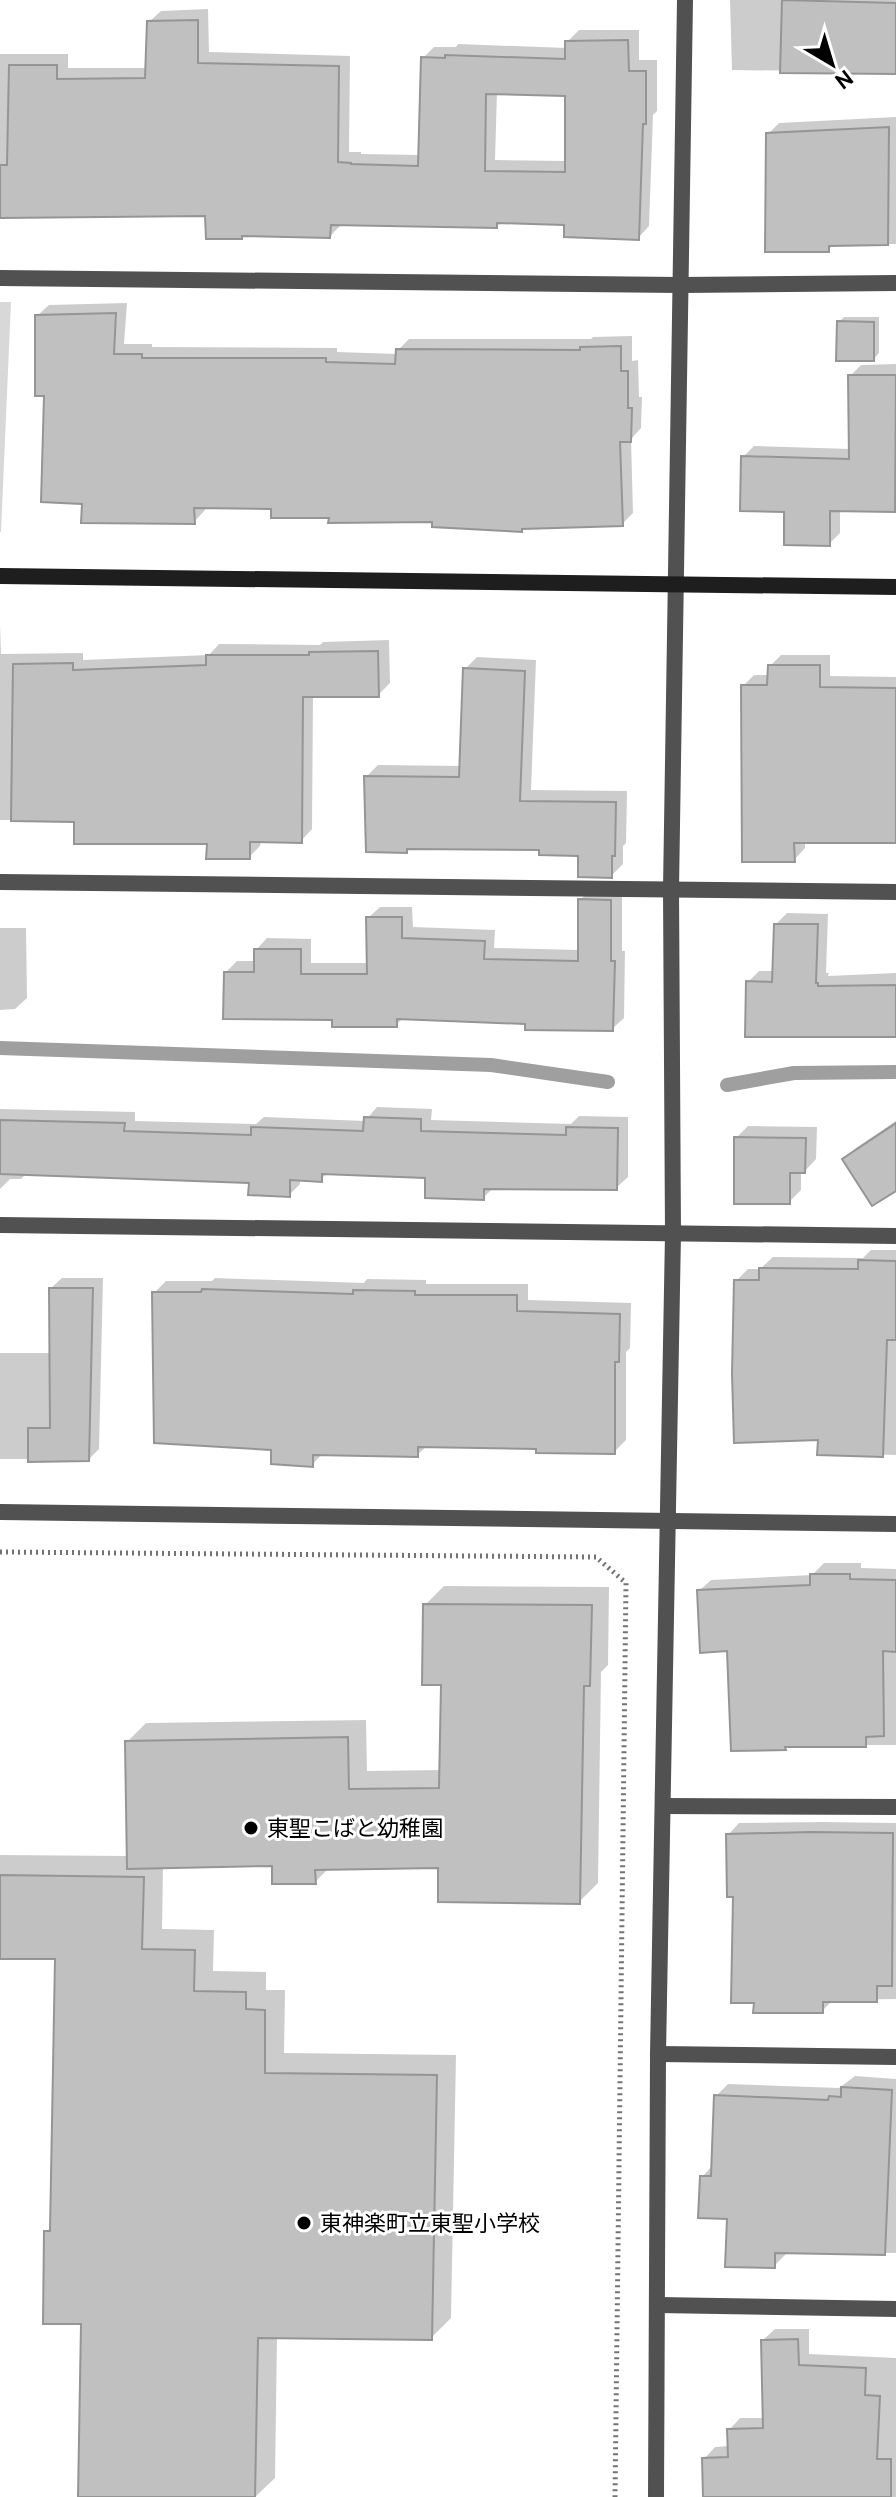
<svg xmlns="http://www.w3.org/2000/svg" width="896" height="2497" font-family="Cabin,'Noto Sans JP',sans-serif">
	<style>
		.green { fill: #d8d8d8 }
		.shadow { fill: #0003; fill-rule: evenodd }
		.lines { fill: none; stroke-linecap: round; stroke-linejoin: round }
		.stream { stroke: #9f9f9f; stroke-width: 14 }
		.building { fill: #c0c0c0; stroke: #959595; stroke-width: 2; fill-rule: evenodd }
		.path { stroke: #737373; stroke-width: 5; stroke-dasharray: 2 4; stroke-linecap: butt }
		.street { stroke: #515151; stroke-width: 16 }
		.secondary { stroke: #1e1e1e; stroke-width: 16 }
		.poi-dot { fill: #000; stroke: #fff; stroke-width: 3 }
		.labels { text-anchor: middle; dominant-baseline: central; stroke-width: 6; stroke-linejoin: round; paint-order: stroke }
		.poi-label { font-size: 22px; fill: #000; stroke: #fff; text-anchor: start }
	</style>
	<rect width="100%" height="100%" fill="#fff"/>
	<polygon class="green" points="0,302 11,302 1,532 0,532"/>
	<g class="shadow">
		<polygon points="730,0 896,0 896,72 732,70"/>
		<path d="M 208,9 L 209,52 L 350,56 L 349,152 L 361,152 L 361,154 L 420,155 L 423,58 L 434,47 L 456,47 L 458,44 L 567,48 L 567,42 L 579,30 L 639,30 L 639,60 L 657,60 L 657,111 L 653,115 L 649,226 L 638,238 L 566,223 L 502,221 L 497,226 L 341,225 L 330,236 L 244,234 L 241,237 L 207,214 L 43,215 L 40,218 L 0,218 L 0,54 L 68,54 L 68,68 L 148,68 L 149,22 L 161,11 ZM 497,92 L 567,94 L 567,161 L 495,160 Z"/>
		<polygon points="896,117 896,244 834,244 828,250 768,134 779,123"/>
		<polygon points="127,303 124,344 152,344 152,347 337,348 337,352 398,354 398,350 409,339 591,339 593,337 632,336 632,361 638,360 639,397 642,397 641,428 631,439 633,513 622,524 524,527 435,520 331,516 273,507 205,507 205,510 194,522 84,502 46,394 37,316 49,305"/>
		<polygon points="844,317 879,317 879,353 874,359 839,322"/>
		<polygon points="896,364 896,510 840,510 840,533 829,544 786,510 743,457 754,446 851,449 850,376 861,365"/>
		<polygon points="0,625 1,654 83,653 83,660 209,655 219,644 320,645 323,642 389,640 390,683 378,695 313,695 312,829 301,841 261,840 260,846 249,857 209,842 76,820 0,820"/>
		<polygon points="781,655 830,655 830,676 896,677 896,844 873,844 873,841 805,841 805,848 794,860 743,686 754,675 770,675 770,666"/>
		<polygon points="477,657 536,660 531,790 627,791 626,843 623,846 623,864 611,876 580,854 541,848 411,847 407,851 366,777 378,765 462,766 465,669"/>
		<polygon points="591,889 622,889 622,951 625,951 624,1018 612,1029 404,1017 396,1025 334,1018 226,972 237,961 256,961 256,950 267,938 311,939 311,963 369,963 368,918 380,907 412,907 413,927 495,930 494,948 580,950 580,900"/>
		<polygon points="787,913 828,914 826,973 829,973 828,976 896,973 896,1035 748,982 759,971 775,971 776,924"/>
		<polygon points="0,928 26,928 27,998 15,1009 0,1010"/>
		<polygon points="377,1107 432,1109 431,1120 571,1124 579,1116 628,1117 628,1177 616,1188 494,1187 483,1198 427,1176 328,1172 321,1179 300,1179 300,1184 289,1195 251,1181 27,1173 21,1179 10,1179 0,1189 0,1109 135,1112 135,1121 256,1124 264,1117 365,1121"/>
		<polygon points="896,1121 896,1188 844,1159 856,1148"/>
		<polygon points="748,1126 817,1127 816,1159 805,1171 801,1171 801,1190 789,1202 736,1138"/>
		<polygon points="871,1250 896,1250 896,1455 819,1453 820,1438 736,1281 748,1269 760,1269 773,1257 863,1258"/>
		<polygon points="62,1278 103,1278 99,1449 89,1459 0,1459 0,1353 50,1353 51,1288"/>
		<polygon points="215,1278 364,1283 367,1279 426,1280 426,1284 528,1284 528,1300 631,1303 630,1348 626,1352 626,1440 614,1452 538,1447 428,1445 417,1455 323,1453 312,1465 274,1448 154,1293 166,1281 212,1281"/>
		<polygon points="824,1563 861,1563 861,1568 896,1569 896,1745 787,1745 785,1748 699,1591 711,1580 812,1575"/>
		<polygon points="444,1586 609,1587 608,1665 601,1672 598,1883 579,1902 440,1866 329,1868 315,1882 274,1864 163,1866 162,1929 214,1930 213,1971 266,1972 266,1990 285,1990 284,2053 456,2055 451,2318 431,2338 277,2336 275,2478 255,2497 80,2497 83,2322 46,2232 52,2226 57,1957 0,1957 0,1855 128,1856 127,1742 146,1723 366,1720 367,1771 442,1770 443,1683 425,1605"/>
		<polygon points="824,1822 896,1823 896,1999 833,2000 822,2011 756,2001 735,1895 728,1835 739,1823"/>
		<polygon points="855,2076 896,2079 896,2253 786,2251 786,2254 774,2266 729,2217 702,2177 713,2165 716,2096 728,2084 839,2088"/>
		<polygon points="775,2329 809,2329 809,2354 896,2358 896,2497 705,2497 704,2459 715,2447 729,2446 729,2430 740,2418 765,2418 763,2340"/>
	</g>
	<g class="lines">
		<g class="stream">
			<polyline points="0,1048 491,1065 608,1082"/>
			<polyline points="727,1085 794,1073 896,1072"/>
		</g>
	</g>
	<g class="building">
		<polygon points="782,0 896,3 896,74 780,73"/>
		<path d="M 198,20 L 198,63 L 339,66 L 338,162 L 351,163 L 351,164 L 418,166 L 421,57 L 445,58 L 445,55 L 565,59 L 565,41 L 628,40 L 629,71 L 646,71 L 646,124 L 643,124 L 639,240 L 564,237 L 564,225 L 497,223 L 497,228 L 331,225 L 330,238 L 242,236 L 242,239 L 206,239 L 205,216 L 0,218 L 0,165 L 7,165 L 9,65 L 57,65 L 57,79 L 145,78 L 147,21 ZM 486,94 L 565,96 L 565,172 L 485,171 Z"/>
		<polygon points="889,127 888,245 829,246 829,252 765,252 766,133"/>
		<polygon points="116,313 114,354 142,354 142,358 326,358 326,362 395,364 396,349 580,350 580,347 621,346 621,371 628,371 628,408 632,408 631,442 620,442 623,526 522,529 522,532 432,527 432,522 328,523 329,518 271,518 271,509 194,508 195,524 81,523 82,504 41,502 44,396 35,396 35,315"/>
		<polygon points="837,321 874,322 874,361 836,361"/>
		<polygon points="848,375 896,375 895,512 830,511 830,546 784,545 784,512 740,511 741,456 849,459"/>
		<polygon points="378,651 379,697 303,697 302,843 250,842 250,859 206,859 207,844 74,844 74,822 11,821 13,664 73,663 73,670 206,665 206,655 309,655 309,652"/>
		<polygon points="768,665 820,665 820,687 896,688 896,843 794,843 795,862 742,862 741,685 767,685"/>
		<polygon points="463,668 525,671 520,801 616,802 615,856 612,856 612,878 578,877 578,856 539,855 539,850 407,849 407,853 366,852 364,776 459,777"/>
		<polygon points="578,899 611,900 611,961 615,961 613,1031 525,1030 525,1024 397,1019 397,1027 332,1027 332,1020 223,1019 224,972 254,972 254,949 301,949 301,974 367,974 366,917 402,917 402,938 485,941 484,959 578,961"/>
		<polygon points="774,924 818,924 816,983 818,983 818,986 896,985 896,1037 745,1037 746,981 772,982"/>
		<polygon points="364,1117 421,1119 421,1131 566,1135 566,1127 618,1128 617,1190 484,1189 484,1200 425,1198 425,1178 322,1174 322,1182 290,1180 290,1197 248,1195 249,1183 0,1174 0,1120 125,1123 124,1131 251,1135 251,1127 363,1131"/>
		<polygon points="896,1123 896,1191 872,1206 842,1159"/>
		<polygon points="734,1137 806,1138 805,1173 790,1173 790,1204 734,1204"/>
		<polygon points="858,1260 896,1261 896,1340 887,1340 883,1457 817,1455 818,1440 734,1443 732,1374 734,1280 759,1280 759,1268 858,1269"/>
		<polygon points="49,1288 93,1288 89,1461 28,1462 28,1428 50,1428"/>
		<polygon points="202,1289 353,1294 353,1290 415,1291 415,1295 517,1295 517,1311 620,1314 619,1362 615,1362 615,1454 536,1453 536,1449 418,1447 418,1457 313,1455 313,1467 271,1464 271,1450 154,1443 152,1292 201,1292"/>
		<polygon points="810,1574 850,1574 850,1579 896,1580 896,1652 883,1651 884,1736 866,1737 866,1747 785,1747 786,1750 731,1751 727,1651 700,1653 697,1590 810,1585"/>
		<polygon points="423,1604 592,1605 590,1686 584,1686 580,1904 438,1902 438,1868 315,1870 316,1884 272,1884 272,1866 127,1869 125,1741 348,1737 349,1789 439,1788 441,1685 422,1685"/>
		<polygon points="811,1832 893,1833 892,1986 877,1986 877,2002 823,2002 823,2013 753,2013 754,2003 731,2003 733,1897 727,1897 726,1834"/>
		<polygon points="0,1875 144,1877 142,1949 195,1950 194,1991 246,1992 246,2009 265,2010 265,2073 437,2075 432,2340 258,2338 255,2497 78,2497 81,2324 43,2324 44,2231 50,2231 55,1959 0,1959"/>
		<polygon points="841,2087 892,2090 885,2255 775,2253 775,2268 725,2267 727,2219 698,2218 700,2176 711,2176 714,2095 828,2100 829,2096 841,2097"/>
		<polygon points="798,2339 799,2365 866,2368 865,2395 880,2396 877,2459 891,2459 891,2497 703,2497 702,2458 728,2457 727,2429 763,2428 761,2340"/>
	</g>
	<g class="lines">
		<polyline class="path" points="0,1552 596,1557 626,1583 615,2497"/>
		<g class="street">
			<polyline points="0,278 680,285 896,283"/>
			<polyline points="0,882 896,892"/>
			<polyline points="0,1225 896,1236"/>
			<polyline points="0,1512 896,1524"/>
			<polyline points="664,1806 896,1807"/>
			<polyline points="658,2054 896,2057"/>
			<polyline points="658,2305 896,2309"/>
			<polyline points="656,2497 658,2054 673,1234 671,889 685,0"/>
		</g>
		<polyline class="secondary" points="0,576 896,587"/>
	</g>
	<g class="poi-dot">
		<circle cx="251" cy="1828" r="8"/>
		<circle cx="304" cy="2223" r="8"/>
	</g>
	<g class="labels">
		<g class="poi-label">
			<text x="267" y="1828">東聖こばと幼稚園</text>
			<text x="320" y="2223">東神楽町立東聖小学校</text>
		</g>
	</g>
	<g transform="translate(832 64) rotate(142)" stroke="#ffffff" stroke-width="6" paint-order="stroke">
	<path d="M0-6L14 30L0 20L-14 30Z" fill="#000000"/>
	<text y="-12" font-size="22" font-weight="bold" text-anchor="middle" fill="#000000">N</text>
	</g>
</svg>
